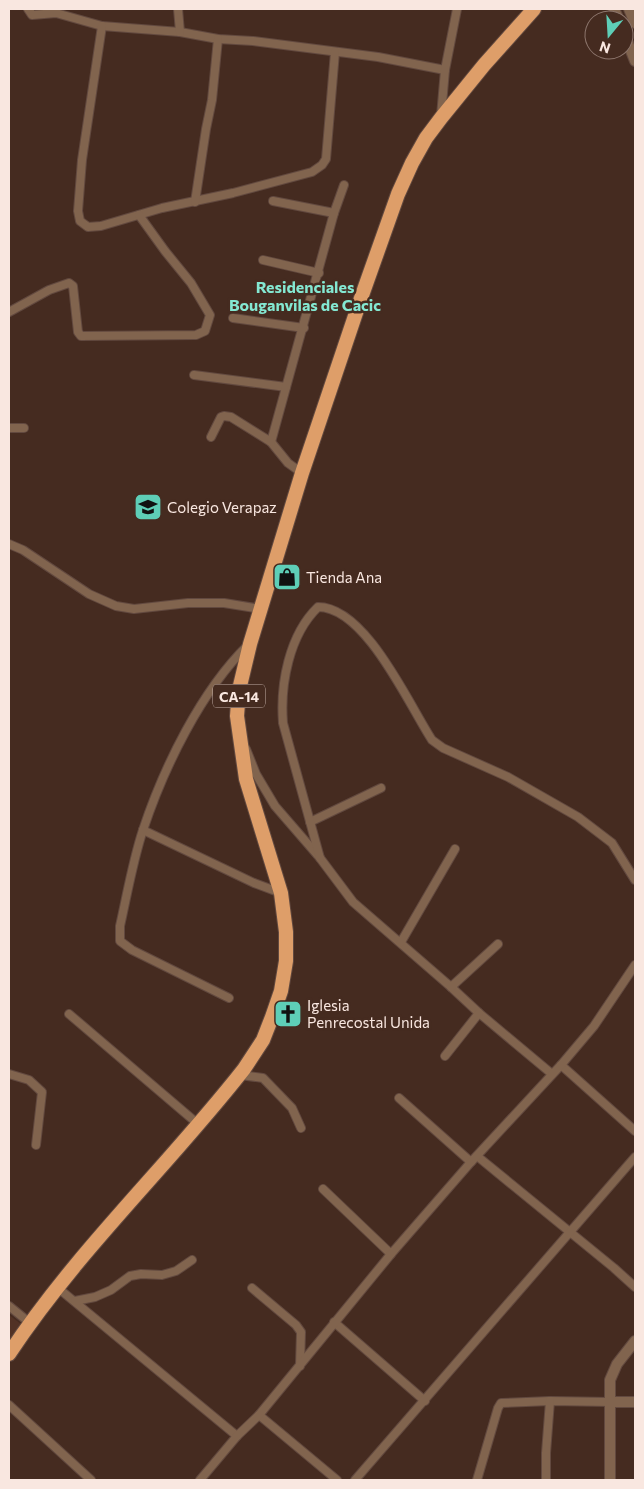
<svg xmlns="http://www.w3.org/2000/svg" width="644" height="1489" font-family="Commissioner,sans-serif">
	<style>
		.built { fill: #523225 }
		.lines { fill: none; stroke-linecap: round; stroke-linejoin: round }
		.minor-casing { stroke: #62493f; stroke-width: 10 }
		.tertiary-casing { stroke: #62493f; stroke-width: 12 }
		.trunk-casing { stroke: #62493f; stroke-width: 16 }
		.minor { stroke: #81644e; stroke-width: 8 }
		.tertiary { stroke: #81644e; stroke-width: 10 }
		.trunk { stroke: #de9e69; stroke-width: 14 }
		.labels { text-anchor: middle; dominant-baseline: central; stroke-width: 5; stroke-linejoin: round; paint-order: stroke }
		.shield { fill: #452b20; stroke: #c3afa6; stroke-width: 1 }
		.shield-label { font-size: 14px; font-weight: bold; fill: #f9e7e0 }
		.poi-label { font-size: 15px; fill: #f9e7e0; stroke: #452b20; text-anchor: start }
		.neighbourhood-label { font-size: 16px; font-weight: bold; fill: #84e8d2; stroke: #452b20 }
	</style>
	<rect width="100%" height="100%" fill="#452b20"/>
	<polygon class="built" points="9,1315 21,1324 9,1342"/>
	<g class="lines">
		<defs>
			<g id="minor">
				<polyline points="28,9 32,15 56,13 102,26 180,32 218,39 253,41 378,57 445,70"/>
				<polyline points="178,9 180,32"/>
				<polyline points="102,26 82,160 78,211 80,221 88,227 101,226 162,208 233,193 312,172 322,165 326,159 335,52"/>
				<polyline points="441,116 445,70 457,9"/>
				<polyline points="273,201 334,213"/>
				<polyline points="195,202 206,129 212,100 218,39"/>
				<polyline points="263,260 319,273"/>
				<polyline points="9,312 49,290 69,283 73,286 78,332 81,336 196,335 205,331 210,315 191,283 165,251 139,215"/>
				<polyline points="233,318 304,328"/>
				<polyline points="194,375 286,387"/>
				<polyline points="9,428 24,428"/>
				<polyline points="211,437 221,417 224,416 231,417 271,442 288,463 302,473"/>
				<polyline points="271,442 334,213 344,185"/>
				<polyline points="9,544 23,550 89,594 116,606 134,609 188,603 224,603 261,609"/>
				<polyline points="246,749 256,774 275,806 320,858 353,902 451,987 479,1013 552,1074"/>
				<polyline points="310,822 381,788"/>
				<polyline points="143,830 254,883 281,893"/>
				<path d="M 320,858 L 283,723 C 280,684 289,635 318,607 C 366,607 409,705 432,740 L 443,748 L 508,777 L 578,817 L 612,843 L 635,880"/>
				<polyline points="401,942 455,849"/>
				<polyline points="451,987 498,944"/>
				<path d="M 229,998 L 132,950 L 120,941 L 120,926 C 127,895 133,860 143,830 C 164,767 201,691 248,645"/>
				<polyline points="69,1014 198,1124"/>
				<polyline points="445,1056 479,1013"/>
				<polyline points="561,1065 635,1131"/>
				<polyline points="9,1074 29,1080 42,1092 36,1145"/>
				<polyline points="240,1075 263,1078 292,1108 301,1128"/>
				<polyline points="399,1098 471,1162"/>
				<polyline points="477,1156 614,1268 635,1287"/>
				<polyline points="323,1189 391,1254"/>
				<polyline points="58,1288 237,1436"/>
				<polyline points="252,1288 296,1325 301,1332 300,1366"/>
				<polyline points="75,1301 95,1297 111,1290 130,1276 141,1274 162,1275 176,1271 192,1260"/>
				<polyline points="9,1306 30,1323"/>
				<polyline points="334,1322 425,1401"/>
				<polyline points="9,1405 91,1480"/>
				<polyline points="259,1415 337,1480"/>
				<polyline points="200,1480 237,1436 259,1415 391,1254 471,1162 561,1065 594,1026 635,965"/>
				<polyline points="355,1480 635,1157"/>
				<polyline points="477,1480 498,1408 501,1403 550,1401 611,1402"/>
				<polyline points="546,1480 546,1453 550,1401"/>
			</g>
			<g id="tertiary">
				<polyline points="614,9 619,20"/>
				<polyline points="629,9 635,23"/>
				<polyline points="624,33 635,61"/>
				<polyline points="611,1402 635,1402"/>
				<polyline points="610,1480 610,1380 617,1364 635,1341"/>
			</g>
			<path id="trunk" d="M 9,1354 C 77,1251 168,1166 244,1069 L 263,1040 L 272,1017 L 281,991 L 286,961 L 286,932 L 281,893 L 246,779 L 237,716 L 239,690 L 250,644 L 302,473 L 360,301 L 398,194 L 412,163 L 426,138 L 441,118 L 484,65 L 534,9"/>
		</defs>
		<use href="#minor" class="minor-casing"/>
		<use href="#tertiary" class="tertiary-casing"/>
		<use href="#trunk" class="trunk-casing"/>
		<use href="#minor" class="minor"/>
		<use href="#tertiary" class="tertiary"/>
		<use href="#trunk" class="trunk"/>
	</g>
	<defs>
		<symbol id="university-square" viewBox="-11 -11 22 22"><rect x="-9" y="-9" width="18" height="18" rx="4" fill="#5eceb7" stroke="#452b20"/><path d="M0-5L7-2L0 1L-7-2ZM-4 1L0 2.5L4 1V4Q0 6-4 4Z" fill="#111"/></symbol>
		<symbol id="shop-square" viewBox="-11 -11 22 22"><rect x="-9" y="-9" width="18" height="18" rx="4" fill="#5eceb7" stroke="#452b20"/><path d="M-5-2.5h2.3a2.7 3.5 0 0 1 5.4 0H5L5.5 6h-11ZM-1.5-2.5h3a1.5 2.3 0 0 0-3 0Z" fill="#111"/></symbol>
		<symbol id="church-square" viewBox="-11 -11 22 22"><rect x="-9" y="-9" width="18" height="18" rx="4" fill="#5eceb7" stroke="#452b20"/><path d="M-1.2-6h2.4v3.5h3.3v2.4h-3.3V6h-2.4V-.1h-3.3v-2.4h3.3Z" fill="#111"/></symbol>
	</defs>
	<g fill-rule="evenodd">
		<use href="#university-square" x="132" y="491" width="32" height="32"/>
		<use href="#shop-square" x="271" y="561" width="32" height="32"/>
		<use href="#church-square" x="272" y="998" width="32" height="32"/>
	</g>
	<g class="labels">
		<rect class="shield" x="213" y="684.5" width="52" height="23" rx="4"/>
		<g class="shield-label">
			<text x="239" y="696">CA-14</text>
		</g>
		<g class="poi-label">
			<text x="167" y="507">Colegio Verapaz</text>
			<text x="306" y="577">Tienda Ana</text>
			<text x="307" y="1005">Iglesia<tspan x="307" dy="17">Penrecostal Unida</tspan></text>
		</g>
		<g class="neighbourhood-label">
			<text x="305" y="286">Residenciales<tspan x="305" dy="18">Bouganvilas de Cacic</tspan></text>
		</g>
	</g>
	<rect width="644" height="1489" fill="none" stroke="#f9e7e0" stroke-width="20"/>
	<g transform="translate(609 35) rotate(198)"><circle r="24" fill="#452b20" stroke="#8d766d"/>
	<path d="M0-4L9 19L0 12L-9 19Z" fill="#5eceb7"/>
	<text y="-8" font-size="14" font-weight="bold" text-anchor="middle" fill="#f9e7e0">N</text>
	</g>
</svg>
